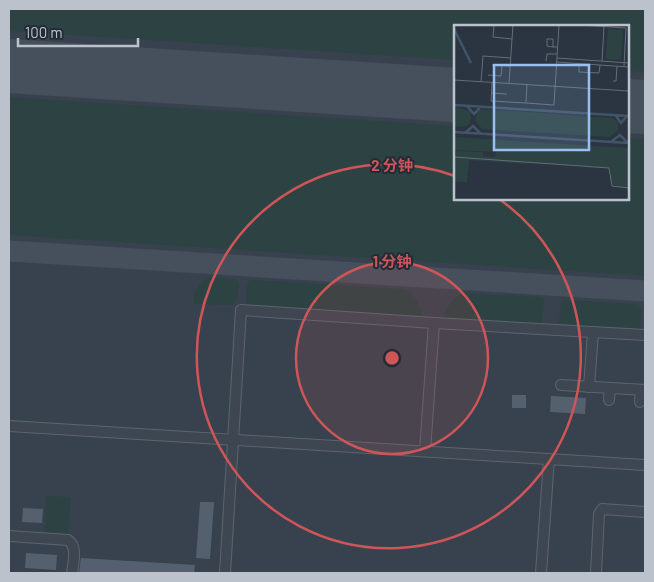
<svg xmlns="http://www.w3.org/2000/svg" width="654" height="582" font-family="Barlow,'Noto Sans SC',sans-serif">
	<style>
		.airport { fill: #38424e; fill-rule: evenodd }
		.green { fill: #2d4343 }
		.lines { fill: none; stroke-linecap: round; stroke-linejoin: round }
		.taxiway { stroke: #45505c; stroke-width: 21 }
		.runway { stroke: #45505c; stroke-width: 54 }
		.building { fill: #55606e }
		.minor-casing { stroke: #5c656e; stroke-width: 12 }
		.minor { stroke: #3e4751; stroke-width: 10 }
		.ring { fill: none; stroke: #ce5659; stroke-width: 2.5 }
		.inset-river { fill: none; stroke: #415468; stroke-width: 2.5 }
		.inset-road { fill: none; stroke: #646d78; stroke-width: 1 }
		.view { fill: #9bc0f0; fill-opacity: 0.15; stroke: #9bc0f0; stroke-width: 2.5 }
		.inset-edge { fill: none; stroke: #bbc2cb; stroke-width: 2.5 }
		.centre { fill: #ce5659; stroke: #222c37; stroke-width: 2.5 }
		.ring-label { font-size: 15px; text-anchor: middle; font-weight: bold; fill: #ce5659; stroke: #222c37; stroke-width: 4; stroke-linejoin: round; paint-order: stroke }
	</style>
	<rect width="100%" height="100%" fill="#2a3541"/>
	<path class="airport" d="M 9,9 L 645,9 L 645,573 L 9,573 ZM 455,26 L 628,26 L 628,199 L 455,199 Z"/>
	<g class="green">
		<polygon points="9,9 645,9 645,72 628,71 628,26 455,26 455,60 9,31"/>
		<polygon points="9,97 455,126 455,199 628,199 628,138 645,139 645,276 9,235"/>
		<path d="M 209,277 L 235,279 L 239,283 C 238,291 240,301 231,305 L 194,304 C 191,293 200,283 209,277 Z"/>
		<path d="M 252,280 L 402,289 C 415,292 420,305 423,317 L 250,307 L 247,306 L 246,303 L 247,284 L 249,281 Z"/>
		<path d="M 463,293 L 541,297 L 543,298 L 544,301 L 542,322 L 542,323 L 539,324 L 443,318 C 447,307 452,298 463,293 Z"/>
		<polygon points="562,300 637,304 642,309 640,331 561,326 559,324 561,302"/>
		<polygon points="46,496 71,497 68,538 44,536"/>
	</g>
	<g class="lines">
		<polyline class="taxiway" points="9,251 645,291"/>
		<g class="runway">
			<polyline points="9,66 455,95"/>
			<polyline points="628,106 645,107"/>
		</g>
	</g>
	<g class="building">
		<rect x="512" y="395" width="14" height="13"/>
		<polygon points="551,396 586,398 585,414 550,412"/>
		<polygon points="200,502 214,502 210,559 196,558"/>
		<polygon points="23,508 43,509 42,523 22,522"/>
		<polygon points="26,553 57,555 56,570 25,568"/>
		<polygon points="81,558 195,565 194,573 96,573 79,572"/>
	</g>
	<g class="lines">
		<defs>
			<g id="minor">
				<polyline points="434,323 645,335"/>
				<polyline points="561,385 645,390"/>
				<polyline points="589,387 593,332"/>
				<polyline points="609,400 610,388"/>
				<polyline points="640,402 641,390"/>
				<polyline points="9,426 645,465"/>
				<path d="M 9,536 L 68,540 C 78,547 73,563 72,573"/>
				<polyline points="225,573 241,310 434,323 425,451"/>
				<polyline points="541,573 549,459"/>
				<polyline points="596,573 599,514 602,509 645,512"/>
			</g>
		</defs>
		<use href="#minor" class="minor-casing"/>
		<use href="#minor" class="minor"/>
	</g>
	<circle cx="392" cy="358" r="96" fill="#ce5659" fill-opacity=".12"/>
	<g class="ring">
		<circle cx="392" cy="358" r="96"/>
		<path d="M499 199A192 192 0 1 1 455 176"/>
	</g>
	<g transform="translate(454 25)">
		<rect width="175" height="175" fill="#2a3541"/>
		<path d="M 154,4 L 169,5 L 167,35 L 152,34 ZM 0,82 L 16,86 L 17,95 L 14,101 L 0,102 ZM 28,84 L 158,93 L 164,97 L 164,105 L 156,112 L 28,104 L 21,96 L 23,88 ZM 0,112 L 175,123 L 175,163 L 157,159 L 156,143 L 66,137 L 74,139 L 15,135 L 13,157 L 0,157 L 2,126 L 29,127 L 29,131 L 40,132 L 43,127 L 1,125 L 0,132 Z" fill="#2d4343"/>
		<path class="inset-river" d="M 0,4 L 17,38M 0,80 L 175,91M 13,81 L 20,89 L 26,83M 162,91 L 167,98 L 172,92M 0,107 L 175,118M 11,108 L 19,101 L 27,109M 157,117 L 166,110 L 174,118"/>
		<path class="inset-road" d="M 40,0 L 39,12 L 58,14M 126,0 L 172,3 L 170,41M 99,22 L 99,14 L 93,14 L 93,21 L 99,22 L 103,22M 103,33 L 175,38M 92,36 L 93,29 L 103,29M 148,36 L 150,2M 102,37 L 175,42M 125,38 L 125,47 L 145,48 L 146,40M 38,40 L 56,41M 34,50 L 47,51 L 48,40M 0,55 L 175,66M 159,56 L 162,56 L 163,41M 27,57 L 29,31 L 57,33M 38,57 L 37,76 L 72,78M 55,58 L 59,0M 73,59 L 72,78 L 100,80 L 105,0M 37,68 L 53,69M 0,132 L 155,143 L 158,161 L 175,163"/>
		<path class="view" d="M 40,40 L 135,40 L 135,125 L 40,125 Z"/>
		<rect width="175" height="175" class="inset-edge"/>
	</g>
	<circle cx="392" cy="358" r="8" class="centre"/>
	<g class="ring-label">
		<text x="392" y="171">2 分钟</text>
		<text x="392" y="267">1 分钟</text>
	</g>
	<rect width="654" height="582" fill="none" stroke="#bbc2cb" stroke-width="20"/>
	<path d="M18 38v8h120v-8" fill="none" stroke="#bbc2cb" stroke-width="2.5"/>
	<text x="25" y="38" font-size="15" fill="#bbc2cb" stroke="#222c37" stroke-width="4" paint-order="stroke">100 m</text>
</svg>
